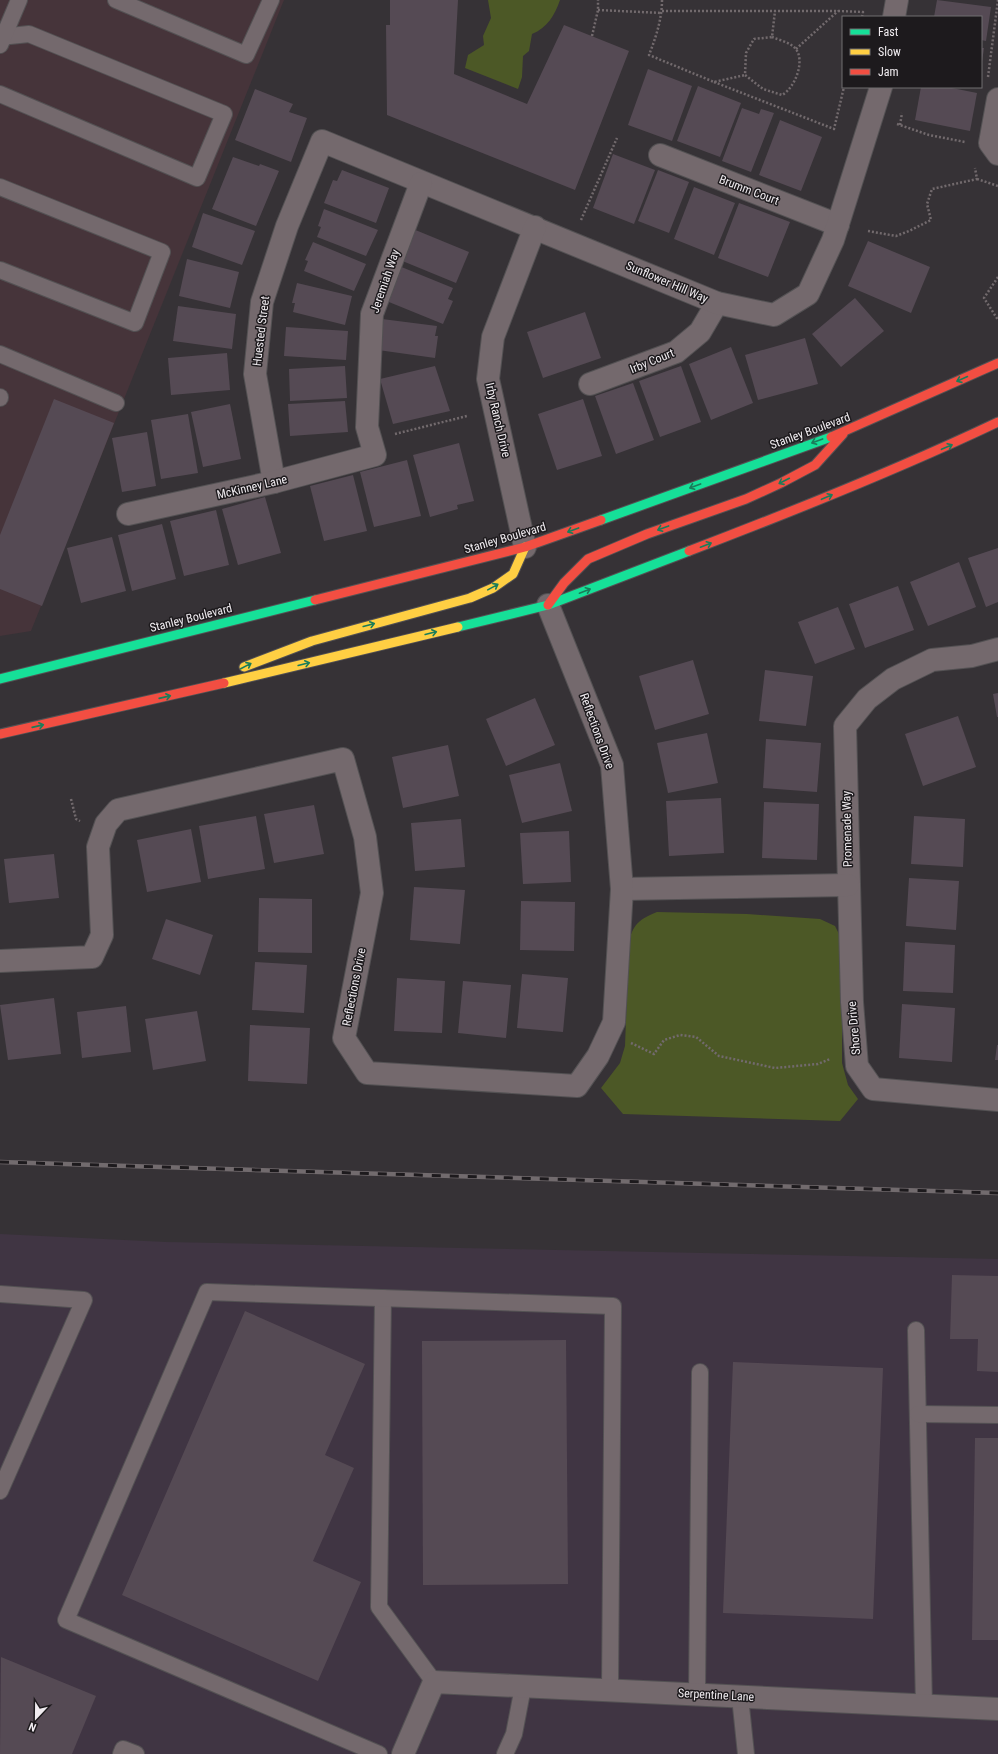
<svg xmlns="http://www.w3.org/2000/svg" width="998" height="1754" font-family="'Roboto Condensed',sans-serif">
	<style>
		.commercial { fill: #403543 }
		.industrial { fill: #46343a }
		.green { fill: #4c5826 }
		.building { fill: #554a54 }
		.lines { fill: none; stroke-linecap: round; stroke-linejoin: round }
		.lane-casing { stroke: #535153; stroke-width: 18 }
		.street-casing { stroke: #535153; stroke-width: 24 }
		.fast-casing { stroke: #535153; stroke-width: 11 }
		.slow-casing { stroke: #535153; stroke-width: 11 }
		.jam-casing { stroke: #535153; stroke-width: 11 }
		.path { stroke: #726a6d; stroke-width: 2.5; stroke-dasharray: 2 2; stroke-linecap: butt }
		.lane { stroke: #74696d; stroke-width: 16 }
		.street { stroke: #74696d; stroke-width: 22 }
		.fast { stroke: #16e098; stroke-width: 9 }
		.slow { stroke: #ffcf43; stroke-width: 9 }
		.jam { stroke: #f24e42; stroke-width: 9 }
		.rail-casing { stroke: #726b6e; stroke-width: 4.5 }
		.rail { stroke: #1d1a1d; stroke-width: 3; stroke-dasharray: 9; stroke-linecap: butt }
		.oneway { stroke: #1a7d5a }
		.labels { text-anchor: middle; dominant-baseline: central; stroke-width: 3; stroke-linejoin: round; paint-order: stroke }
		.street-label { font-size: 12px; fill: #f0ecf0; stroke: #1d1a1d }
	</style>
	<rect width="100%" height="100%" fill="#363236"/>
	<polygon class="commercial" points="0,1234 166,1242 998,1259 998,1754 0,1754"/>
	<polygon class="industrial" points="0,0 284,0 31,631 0,636"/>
	<g class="green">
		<path d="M 488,0 L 560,0 C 555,15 547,28 532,34 L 529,51 L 523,56 L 522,77 L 518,89 L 465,68 L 468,55 L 484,45 L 483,36 L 491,18 Z"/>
		<path d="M 657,912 L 747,914 L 820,919 L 835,926 L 842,940 L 842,1063 L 848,1085 L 858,1099 L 840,1121 L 623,1114 L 601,1088 L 620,1063 L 625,1046 L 629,941 C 634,923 640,919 657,912 Z"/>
	</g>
	<g class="building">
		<polygon points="390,0 458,0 454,74 527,104 564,25 629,51 575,190 387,115 386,25 390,25"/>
		<polygon points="937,0 991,7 986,41 981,40 981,17 934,17"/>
		<polygon points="981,48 984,48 982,62 981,62"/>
		<polygon points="648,69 692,86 672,141 628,125"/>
		<polygon points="698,86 741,103 720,157 677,141"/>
		<polygon points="921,87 947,87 977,93 970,131 915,120"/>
		<polygon points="255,89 293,104 289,112 307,118 291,162 235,140"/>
		<polygon points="742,108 759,114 761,109 774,113 751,172 722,161"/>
		<polygon points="780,120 822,137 801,191 759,175"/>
		<polygon points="613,154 655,170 634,224 593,208"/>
		<polygon points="233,157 259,166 260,164 279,171 256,226 212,209"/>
		<polygon points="342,170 389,188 376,223 324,203 333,180 337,181"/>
		<polygon points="658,170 689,182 669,233 638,221"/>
		<polygon points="694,187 735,203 714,255 674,239"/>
		<polygon points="739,203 790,222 768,277 718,258"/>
		<polygon points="324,209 378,230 366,256 317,237 321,227 318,226"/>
		<polygon points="203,213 255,231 242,265 192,247"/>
		<polygon points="413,229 469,252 456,283 400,260"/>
		<polygon points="868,241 930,267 911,313 848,286"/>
		<polygon points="313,242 366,264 354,291 304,271 308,261 305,260"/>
		<polygon points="187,259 239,272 230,308 179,296"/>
		<polygon points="399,266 453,288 448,299 453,301 443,324 384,300"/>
		<polygon points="297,283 352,296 345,325 293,312 295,303 292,303"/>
		<polygon points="855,298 884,331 841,367 812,334"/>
		<polygon points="178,306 236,314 232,349 173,341"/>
		<polygon points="585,312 601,358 543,378 527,332"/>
		<polygon points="382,319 437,326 435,336 438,336 435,358 378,350"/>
		<polygon points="286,327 348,331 346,360 284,356"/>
		<polygon points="805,338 818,384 758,400 745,355"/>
		<polygon points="731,347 753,403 711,420 689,364"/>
		<polygon points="227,353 230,390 171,395 168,358"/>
		<polygon points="345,366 347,398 290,401 289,369"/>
		<polygon points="435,366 450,411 393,424 380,379"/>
		<polygon points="681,366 701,422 660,437 639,381"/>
		<polygon points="633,383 654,440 616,454 595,396"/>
		<polygon points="54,399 114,423 42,606 0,589 0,535"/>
		<polygon points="583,399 602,456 557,470 538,414"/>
		<polygon points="345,401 348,432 290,436 288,404"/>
		<polygon points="230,404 241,459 203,467 191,412"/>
		<polygon points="188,414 198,473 161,479 151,420"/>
		<polygon points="147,432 156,486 122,492 112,438"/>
		<polygon points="459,443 474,501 457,505 458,509 430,517 413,455"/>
		<polygon points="407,460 421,516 374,527 360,472"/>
		<polygon points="353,475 367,531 324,541 310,486"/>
		<polygon points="265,497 281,553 238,565 222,509"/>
		<polygon points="216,510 229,565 184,576 170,521"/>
		<polygon points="162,524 176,579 132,591 118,535"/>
		<polygon points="112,537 126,591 81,603 67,548"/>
		<polygon points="998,548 998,602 986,607 968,558"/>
		<polygon points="959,562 976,607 928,626 910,582"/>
		<polygon points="898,586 914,630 865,648 849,604"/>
		<polygon points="838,607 855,649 815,664 798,622"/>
		<polygon points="693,660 709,714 655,730 639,676"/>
		<polygon points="765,670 813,676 806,726 759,721"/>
		<polygon points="998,693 998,717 997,717 993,694"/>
		<polygon points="535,698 555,745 506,766 486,719"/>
		<polygon points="958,716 976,767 923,786 905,734"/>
		<polygon points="707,733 718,783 668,793 657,743"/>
		<polygon points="766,739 821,743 817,792 763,788"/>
		<polygon points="448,745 459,796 403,808 392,757"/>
		<polygon points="560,763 572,811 522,823 509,775"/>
		<polygon points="721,798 724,853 669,856 666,801"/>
		<polygon points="764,802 819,804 817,860 762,858"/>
		<polygon points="314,805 324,854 274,863 264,814"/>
		<polygon points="256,816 265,869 208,879 199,826"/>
		<polygon points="914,816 965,819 963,867 911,864"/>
		<polygon points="461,819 465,867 415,871 411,823"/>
		<polygon points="191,829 201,882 147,892 137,840"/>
		<polygon points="569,831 571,882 523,884 520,833"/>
		<polygon points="54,854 59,898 9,903 4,859"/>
		<polygon points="909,878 959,881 956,930 906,926"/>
		<polygon points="414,887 465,890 460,944 410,940"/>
		<polygon points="259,898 312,899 312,953 258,952"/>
		<polygon points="521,901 575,902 574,951 520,950"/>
		<polygon points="166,919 213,935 200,975 152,959"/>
		<polygon points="905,942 955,945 953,993 903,991"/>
		<polygon points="255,962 307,965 304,1013 252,1010"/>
		<polygon points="522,974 568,978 563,1032 517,1028"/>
		<polygon points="397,978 445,981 442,1033 394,1031"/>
		<polygon points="463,981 511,985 506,1038 458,1033"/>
		<polygon points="54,998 61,1054 8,1060 0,1005"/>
		<polygon points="902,1004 955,1008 952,1062 899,1058"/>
		<polygon points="126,1006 131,1052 82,1058 77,1012"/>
		<polygon points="197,1011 206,1061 153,1070 145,1019"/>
		<polygon points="250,1025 310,1028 307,1084 248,1081"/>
		<polygon points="997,1045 998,1045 998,1060 995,1060"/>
		<polygon points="952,1275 998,1276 998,1372 977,1371 978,1339 950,1339"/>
		<polygon points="245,1311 365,1364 325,1455 354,1468 313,1561 361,1582 318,1681 122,1595"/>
		<polygon points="566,1340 568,1584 423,1585 422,1341"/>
		<polygon points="733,1362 883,1368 873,1619 723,1613"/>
		<polygon points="975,1438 998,1438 998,1640 972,1640"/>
		<polygon points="1,1657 96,1696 72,1754 0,1754"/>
	</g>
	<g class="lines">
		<defs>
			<g id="lane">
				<polyline points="116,0 246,55 271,0"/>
				<polyline points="0,37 29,34 224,114 197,178 0,94"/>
				<polyline points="0,45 19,0"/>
				<polyline points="0,187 162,252 135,323 0,270"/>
				<polyline points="0,354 116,403"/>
				<polyline points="0,398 0,397"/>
				<polyline points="0,1294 84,1300 0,1491"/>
				<polyline points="383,1298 379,1607 434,1682"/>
				<polyline points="916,1330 924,1706"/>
				<polyline points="918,1414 998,1415"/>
				<polyline points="697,1695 700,1372"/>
				<polyline points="740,1697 746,1754"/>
				<polyline points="121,1754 123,1749 136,1754"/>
				<polyline points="379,1754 66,1620 207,1292 613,1306 610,1691"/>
				<polyline points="505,1754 514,1734 523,1687"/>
			</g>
			<g id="street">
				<polyline points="894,17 897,0"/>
				<polyline points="998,99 990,143 998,154"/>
				<polyline points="660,155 838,225"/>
				<polyline points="590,384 676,352 700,332 717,303"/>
				<polyline points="274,482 255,374 262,302 287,226 322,141 717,303 774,315 808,294 833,240 881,87"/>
				<polyline points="128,514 274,482 375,455 367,427 372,314 421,183"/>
				<polyline points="525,547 488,379 493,337 535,227"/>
				<polyline points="998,649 972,656 932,660 893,679 867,699 845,726 852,1002 857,1066 873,1089 998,1100"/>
				<polyline points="622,889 848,885"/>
				<polyline points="0,961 92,957 102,935 98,847 106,824 118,810 343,759 365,837 372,893 344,1038 367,1073 577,1086 598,1056 614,1022 622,889 612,765 548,605"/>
				<polyline points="403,1754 434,1682 998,1709"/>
			</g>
			<g id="fast">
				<polyline points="601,520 831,437"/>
				<polyline points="458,627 548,605 689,551"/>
				<polyline points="0,679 315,600"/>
			</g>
			<g id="slow">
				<polyline points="244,667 312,641 470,598 493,588 513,574 525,547"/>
				<polyline points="224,683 458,627"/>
			</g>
			<g id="jam">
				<polyline points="831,437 998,363"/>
				<path d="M 689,551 C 794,511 897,470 998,422"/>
				<polyline points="315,600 525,547 601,520"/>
				<polyline points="548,605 564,583 588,559 647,534 746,499 781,483 815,465 843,434"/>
				<polyline points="0,734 224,683"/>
			</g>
		</defs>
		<use href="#lane" class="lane-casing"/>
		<use href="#street" class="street-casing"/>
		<use href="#fast" class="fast-casing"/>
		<use href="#slow" class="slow-casing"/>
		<use href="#jam" class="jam-casing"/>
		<g class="path">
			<path d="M 662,0 C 662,19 656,37 649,55 L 714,82 L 745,75"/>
			<polyline points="598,10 662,13"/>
			<polyline points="662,11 839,11 863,12 862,17"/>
			<polyline points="592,36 598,10 598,0"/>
			<path d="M 772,37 C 779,40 789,42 795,48 C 806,60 795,88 782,95 L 763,89 L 745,75 L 746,53 L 754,39 L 772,37 L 775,11"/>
			<polyline points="796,49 838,11"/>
			<polyline points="988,77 998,0"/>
			<polyline points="714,82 834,129 844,87"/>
			<polyline points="897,124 929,135 965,142"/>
			<polyline points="900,125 902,113"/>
			<polyline points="977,179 998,186"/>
			<polyline points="581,220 617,138"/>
			<polyline points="868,231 896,236 909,231 931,220 927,204 932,189 977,179 975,168"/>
			<polyline points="998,277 984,298 998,320"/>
			<polyline points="395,434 467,416"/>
			<polyline points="71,799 76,819 80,821"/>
			<polyline points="631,1043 654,1054 664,1040 680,1035 696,1037 719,1056 775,1068 818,1064 830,1059"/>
		</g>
		<use href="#lane" class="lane"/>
		<use href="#street" class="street"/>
		<use href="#fast" class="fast"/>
		<use href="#slow" class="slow"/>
		<use href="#jam" class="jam"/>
		<defs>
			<polyline id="rail" points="0,1162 998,1193"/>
		</defs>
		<use href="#rail" class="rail-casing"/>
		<use href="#rail" class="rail"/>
	</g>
	<defs><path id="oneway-shaft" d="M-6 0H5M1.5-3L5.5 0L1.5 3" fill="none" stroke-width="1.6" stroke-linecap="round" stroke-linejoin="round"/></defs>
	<g class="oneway">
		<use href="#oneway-shaft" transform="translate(962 379) rotate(156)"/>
		<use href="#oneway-shaft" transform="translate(817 441) rotate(160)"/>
		<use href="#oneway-shaft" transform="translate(947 447) rotate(-23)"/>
		<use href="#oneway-shaft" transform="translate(784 481) rotate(153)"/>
		<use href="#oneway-shaft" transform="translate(695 486) rotate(160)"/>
		<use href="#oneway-shaft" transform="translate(827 497) rotate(-23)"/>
		<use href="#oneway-shaft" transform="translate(663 528) rotate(160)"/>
		<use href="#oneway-shaft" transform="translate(573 530) rotate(160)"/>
		<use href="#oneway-shaft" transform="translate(706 545) rotate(-21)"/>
		<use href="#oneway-shaft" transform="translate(493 587) rotate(-29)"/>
		<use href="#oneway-shaft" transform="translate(585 591) rotate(-21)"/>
		<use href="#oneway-shaft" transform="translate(369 625) rotate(-15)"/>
		<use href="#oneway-shaft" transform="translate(431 633) rotate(-14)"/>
		<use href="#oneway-shaft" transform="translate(304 664) rotate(-14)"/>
		<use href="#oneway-shaft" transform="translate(246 666) rotate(-28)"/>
		<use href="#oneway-shaft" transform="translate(165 697) rotate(-13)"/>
		<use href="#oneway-shaft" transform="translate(38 726) rotate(-13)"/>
	</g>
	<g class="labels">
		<g class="street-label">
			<text transform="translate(749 190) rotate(21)">Brumm Court</text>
			<text transform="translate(385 281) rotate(-71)">Jeremiah Way</text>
			<text transform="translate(667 282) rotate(23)">Sunflower Hill Way</text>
			<text transform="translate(261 331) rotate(-83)">Huested Street</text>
			<text transform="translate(652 361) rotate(-22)">Irby Court</text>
			<text transform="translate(498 420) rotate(77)">Irby Ranch Drive</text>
			<text transform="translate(810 431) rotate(-20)">Stanley Boulevard</text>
			<text transform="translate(252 487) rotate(-13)">McKinney Lane</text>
			<text transform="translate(505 538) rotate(-16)">Stanley Boulevard</text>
			<text transform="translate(191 618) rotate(-14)">Stanley Boulevard</text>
			<text transform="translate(597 731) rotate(70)">Reflections Drive</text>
			<text transform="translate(847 829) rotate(-91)">Promenade Way</text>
			<text transform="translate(354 987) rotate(-79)">Reflections Drive</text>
			<text transform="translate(854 1028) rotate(-95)">Shore Drive</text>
			<text transform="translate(716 1695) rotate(3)">Serpentine Lane</text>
		</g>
	</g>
	<rect x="842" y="16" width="140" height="72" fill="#1d1a1d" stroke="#716e71"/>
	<rect x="850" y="29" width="20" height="6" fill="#16e098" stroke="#716e71"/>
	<text x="878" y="36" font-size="12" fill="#f0ecf0">Fast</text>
	<rect x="850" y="49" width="20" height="6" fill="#ffcf43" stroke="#716e71"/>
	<text x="878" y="56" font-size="12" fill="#f0ecf0">Slow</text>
	<rect x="850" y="69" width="20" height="6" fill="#f24e42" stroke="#716e71"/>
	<text x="878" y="76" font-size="12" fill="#f0ecf0">Jam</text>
	<g transform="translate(36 1718) rotate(202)" stroke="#1d1a1d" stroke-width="3" paint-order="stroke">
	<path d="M0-3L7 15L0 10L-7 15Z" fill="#f0ecf0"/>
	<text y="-6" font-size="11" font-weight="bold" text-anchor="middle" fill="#f0ecf0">N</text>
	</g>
</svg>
